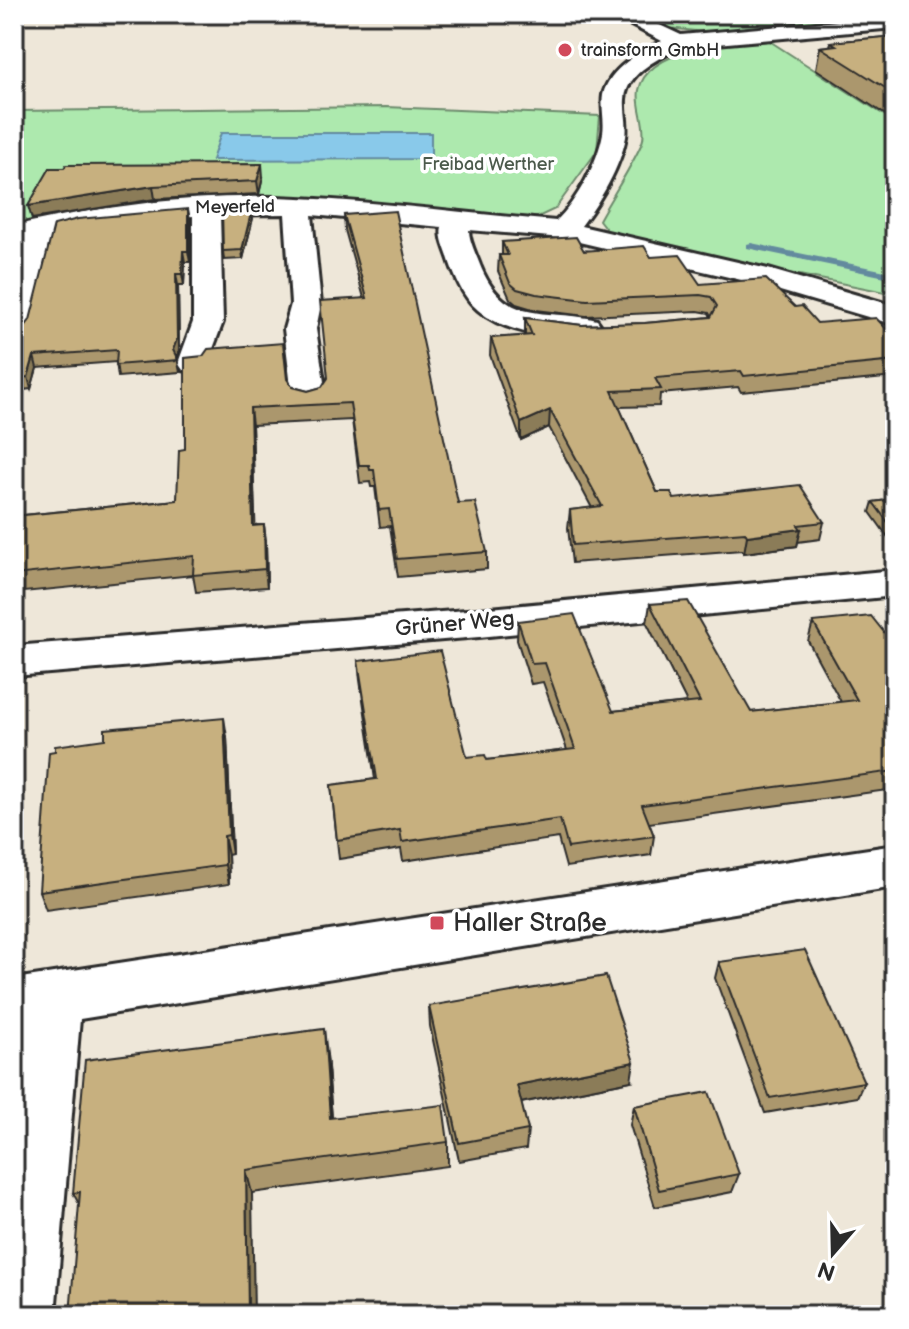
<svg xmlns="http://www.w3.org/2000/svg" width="909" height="1329" font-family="'Balsamiq Sans',sans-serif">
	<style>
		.green { fill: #ade9ae; stroke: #6c8a6c; stroke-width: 2 }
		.water { fill: #89c9ea; stroke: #638a9e; stroke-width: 2 }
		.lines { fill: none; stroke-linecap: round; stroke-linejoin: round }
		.stream { fill: #638a9e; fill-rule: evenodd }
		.minor-casing { stroke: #2b2b2b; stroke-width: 6 }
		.minor { fill: #fff; fill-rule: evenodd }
		.wall { fill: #ab976d; stroke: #2b2b2b; stroke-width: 2 }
		.shaded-wall { fill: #8b7b59; stroke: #2b2b2b; stroke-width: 2 }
		.building { fill: #c7b07f; stroke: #2b2b2b; stroke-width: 2 }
		.poi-dot { fill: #d1495b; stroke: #fff; stroke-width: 3 }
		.labels { text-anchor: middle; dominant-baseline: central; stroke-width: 7; stroke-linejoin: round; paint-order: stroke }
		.far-poi-label { font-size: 18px; fill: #2b2b2b; stroke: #fff; text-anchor: start }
		.far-park-label { font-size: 18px; fill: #4c5a4c; stroke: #fff }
		.far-street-label { font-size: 18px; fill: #2b2b2b; stroke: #fff }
		.street-label { font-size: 22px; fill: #2b2b2b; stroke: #fff }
		.near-poi-label { font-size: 26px; fill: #2b2b2b; stroke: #fff; text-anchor: start }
	</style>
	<rect width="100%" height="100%" fill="#eee7d9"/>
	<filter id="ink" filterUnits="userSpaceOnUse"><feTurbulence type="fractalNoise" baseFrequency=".0125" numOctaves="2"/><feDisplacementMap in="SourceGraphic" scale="16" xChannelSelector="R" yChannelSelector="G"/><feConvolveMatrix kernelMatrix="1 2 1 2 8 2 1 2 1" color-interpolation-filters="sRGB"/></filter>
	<g filter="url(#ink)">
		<g class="green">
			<polygon points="639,14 895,14 895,17 704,32 669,28"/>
			<path d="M 768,40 L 895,122 L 895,294 L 613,238 L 599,220 C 607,204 641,152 643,139 C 646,123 636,106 639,90 C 647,47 734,42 768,40 Z"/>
			<path d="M 386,107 L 600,116 L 597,151 L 555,209 L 538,217 C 364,225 185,180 14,225 L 14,111 Z"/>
		</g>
		<polygon class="water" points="221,133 431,133 431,159 212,160"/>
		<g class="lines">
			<polygon class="stream" points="751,243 895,273 895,279 747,248 747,244"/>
			<defs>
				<g id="minor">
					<path d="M 610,14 L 636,14 L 681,35 L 895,16 L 895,28 L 682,47 C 661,57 627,72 625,99 C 624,112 628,124 626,137 C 620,168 600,201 581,226 L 768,269 L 895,306 L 895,325 L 750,282 L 562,238 L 469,230 C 469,241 476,254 480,265 C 505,327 546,308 597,320 L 602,327 L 597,334 C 563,342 505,334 478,310 C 464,298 456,280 450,263 C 447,252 439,238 442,227 L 312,215 L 321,304 L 316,329 L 326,395 L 321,402 L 309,405 L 297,402 L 292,395 L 284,329 L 291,304 L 285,214 L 220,215 L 223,322 L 205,370 L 194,373 L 183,370 L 178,363 L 193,322 L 193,216 L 80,227 L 54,233 L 30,331 L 25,338 L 14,340 L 14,276 L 24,240 L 14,242 L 14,226 C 105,205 204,193 299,198 C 385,202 470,214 556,221 C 577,201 598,162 603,133 C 605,120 601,108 603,95 C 609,68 640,52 662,41 Z"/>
					<polygon points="895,570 895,596 479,637 14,676 14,646 479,609"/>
					<polygon points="895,845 895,887 80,1019 55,1315 14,1315 14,1087 21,1028 14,1029 14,979"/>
				</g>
			</defs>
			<use href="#minor" class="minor-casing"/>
			<use href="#minor" class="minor"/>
		</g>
		<g class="wall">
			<polygon points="895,36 895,121 816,69 820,47 830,46 831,42"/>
			<polygon points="50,168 263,177 259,194 155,199 32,219"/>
			<polygon points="344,215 458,503 487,552 487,569 398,577 390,526 380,527 375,487 371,487 370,482 360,483 352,420 252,425 255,525 264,525 266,542 267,587 196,592 193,575 14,593 14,516 177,500 185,449 287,379 293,387 308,391 322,387 327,378 364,298 345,230"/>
			<polygon points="253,218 243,259 224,260 223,251"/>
			<polygon points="190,219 190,262 185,262 184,285 178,285 179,350 177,358 180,372 118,377 116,362 37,368 31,389 23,390 19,422 14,422 14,331 23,329"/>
			<polygon points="502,242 651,257 700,284 795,307 817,323 895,338 895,377 741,392 738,387 660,394 659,406 619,407 657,492 674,499 824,522 820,539 798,542 797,546 744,553 742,550 572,563 568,528 570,510 592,508 549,427 521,440 490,355 491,338 525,336 525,318 582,325 645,323 711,317 709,313 698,311 586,316 536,310 516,304 510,299 498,271 499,255 502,255"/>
			<polygon points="895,499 895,547 870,512 873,502"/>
			<polygon points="650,604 751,712 841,702 808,641 813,622 895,646 895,789 649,823 654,836 651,855 566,867 558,838 403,861 401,849 339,859 331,785 375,779 360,680 358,661 467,757 487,760 567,750 543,682 531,684 517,640 518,621 613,711 687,703 647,623"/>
			<polygon points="227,737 232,854 228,855 229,884 46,910 39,891"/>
			<polygon points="719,962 864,1082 857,1097 765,1113 715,978"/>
			<polygon points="429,1006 631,1081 521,1103 528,1130 526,1149 459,1161 430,1026"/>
			<polygon points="327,1055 332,1118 448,1142 448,1166 252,1193 79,1204 73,1193"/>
			<polygon points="634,1106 739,1174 732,1192 655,1207 630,1125"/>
		</g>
		<g class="shaded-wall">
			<polygon points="262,164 263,177 259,194 257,181"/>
			<polygon points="153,186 155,199 32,219 28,206"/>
			<polygon points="188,209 190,219 190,262 188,251"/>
			<polygon points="252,209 253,218 243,259 242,250"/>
			<polygon points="17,233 20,244 14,265 14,244"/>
			<polygon points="183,251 185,262 184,285 182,274"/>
			<polygon points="176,274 178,285 179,350 175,362 173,350"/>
			<polygon points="34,356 37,368 31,389 28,377"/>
			<polygon points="20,378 23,390 19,422 15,409"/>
			<polygon points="250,408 252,425 256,543 253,526"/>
			<polygon points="550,410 549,427 521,440 521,423"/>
			<polygon points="264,525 266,542 267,587 265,569"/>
			<polygon points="801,529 797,546 744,553 747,536"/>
			<polygon points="224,718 227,737 232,854 229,835"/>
			<polygon points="224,836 228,855 229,884 225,865"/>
			<polygon points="324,1029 327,1055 334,1143 330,1118"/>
			<polygon points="634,1062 631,1081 515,1104 517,1085"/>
			<polygon points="246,1170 252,1193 254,1315 248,1315"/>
		</g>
		<g class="building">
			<polygon points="895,36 895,94 820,47 836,45 831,42"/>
			<polygon points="262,164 257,181 153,186 28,206 50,168 64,168 66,165"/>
			<polygon points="188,209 188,251 183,251 182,274 176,274 177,339 173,350 178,360 116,365 117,350 34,356 28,377 20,378 15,409 14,410 14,331 23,329 30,320 54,225 78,219"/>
			<polygon points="222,209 252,209 242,250 223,251"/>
			<polygon points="395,211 458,503 475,502 487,552 397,559 389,509 379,510 374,470 370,470 369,465 359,465 350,403 250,408 253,526 264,525 265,569 193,575 194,556 14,575 14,516 177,500 179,450 185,449 185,358 203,356 208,349 283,343 287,379 293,387 308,391 322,387 328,378 320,301 367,298 344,215"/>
			<polygon points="576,237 584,251 644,246 651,257 680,255 700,284 766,279 795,307 802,306 817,323 876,318 895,338 895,361 744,376 741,371 655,378 661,389 612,391 657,492 671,492 674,499 800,485 824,522 798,525 801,529 747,536 745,532 573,545 570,510 602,506 550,410 521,423 491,338 532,335 525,318 582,325 645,323 711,317 717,306 711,297 700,295 587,300 536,294 517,289 510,283 499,255 508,255 502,242"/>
			<polygon points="895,499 895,532 873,502"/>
			<polygon points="688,601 751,712 857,700 813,622 871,616 895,646 895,771 642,805 654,836 568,848 560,819 402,842 400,830 337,840 331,785 377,779 358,661 440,651 467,757 485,755 487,760 575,749 545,663 532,664 518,621 574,614 613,711 700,702 650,604"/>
			<polygon points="224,718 229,835 224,836 225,865 39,891 49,752 55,751 55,746 105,739 105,729"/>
			<polygon points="805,950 864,1082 770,1098 719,962"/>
			<polygon points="606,976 634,1062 517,1085 528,1130 459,1143 429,1006"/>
			<polygon points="324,1029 330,1118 443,1105 448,1142 246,1170 248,1315 70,1315 80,1192 73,1193 85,1060"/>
			<polygon points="709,1092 739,1174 659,1190 634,1106"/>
		</g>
	</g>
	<g class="poi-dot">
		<circle cx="565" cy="50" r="8"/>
		<rect x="429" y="915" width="16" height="16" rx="4"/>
	</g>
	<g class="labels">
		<g class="far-poi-label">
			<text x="581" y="50">trainsform GmbH</text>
		</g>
		<g class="far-park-label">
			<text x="488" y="164">Freibad Werther</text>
		</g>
		<g class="far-street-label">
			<text transform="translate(235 207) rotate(-1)">Meyerfeld</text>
		</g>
		<g class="street-label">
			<text transform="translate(455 624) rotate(-5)">Grüner Weg</text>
		</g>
		<g class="near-poi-label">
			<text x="453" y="923">Haller Straße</text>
		</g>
	</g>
	<rect width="909" height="1329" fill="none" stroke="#fff" stroke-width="48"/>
	<rect x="24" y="24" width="861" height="1281" fill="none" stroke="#2b2b2b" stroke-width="3" filter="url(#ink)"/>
	<g transform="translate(833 1253) rotate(200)" stroke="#ffffff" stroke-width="6" paint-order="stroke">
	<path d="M0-6L14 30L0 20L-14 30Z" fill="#2b2b2b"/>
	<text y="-12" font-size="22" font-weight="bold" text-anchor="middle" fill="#2b2b2b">N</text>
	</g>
</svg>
